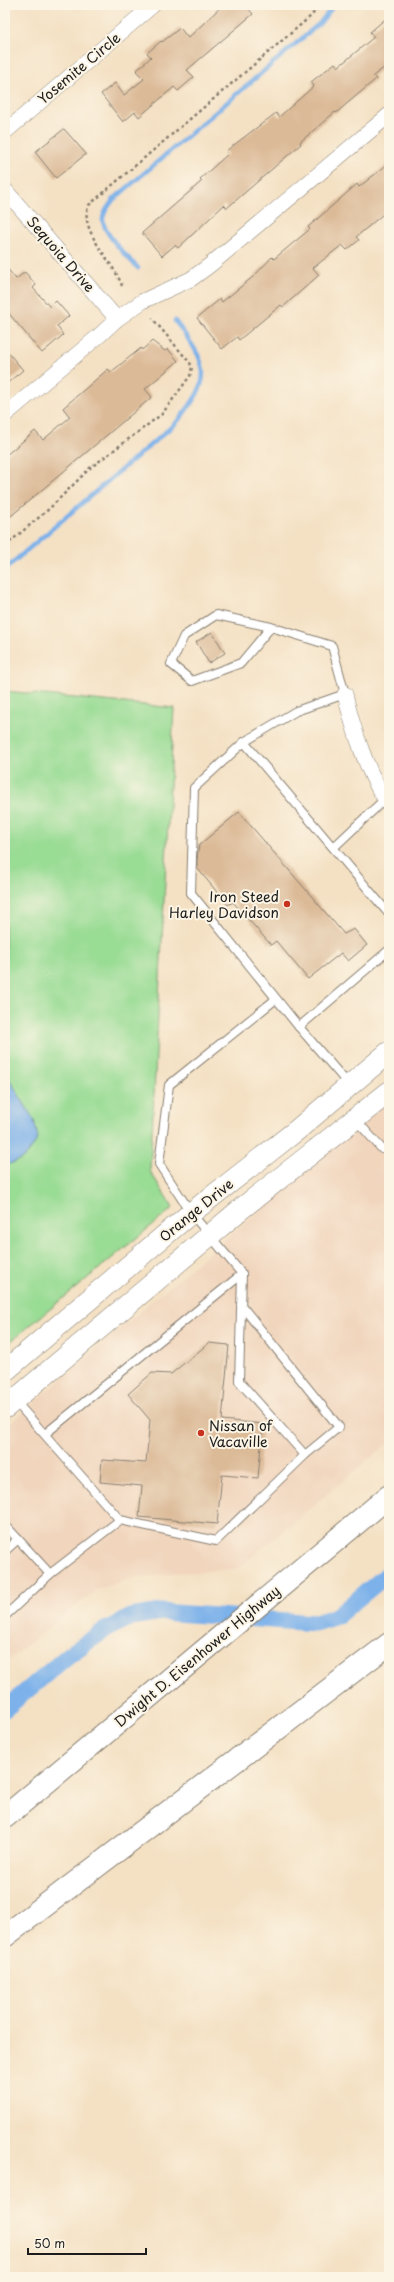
<svg xmlns="http://www.w3.org/2000/svg" width="394" height="2282" font-family="'Playpen Sans',sans-serif">
	<style>
		.built { fill: #f1d5bd }
		.green { fill: #99dc94; stroke: #5a7c58 }
		.water { fill: #7bb1ea; stroke: #4c6683 }
		.lines { fill: none; stroke-linecap: round; stroke-linejoin: round }
		.stream { stroke: #7bb1ea; stroke-width: 4.5 }
		.canal { stroke: #7bb1ea; stroke-width: 17 }
		.building { fill: #dbba97 }
		.lane-casing { stroke: #887e70; stroke-width: 10 }
		.street-casing { stroke: #887e70; stroke-width: 16 }
		.secondary-casing { stroke: #887e70; stroke-width: 22 }
		.highway-casing { stroke: #887e70; stroke-width: 24 }
		.path { stroke: #887e70; stroke-width: 2.5; stroke-dasharray: 3 3; stroke-linecap: butt }
		.lane { stroke: #fff; stroke-width: 8 }
		.street { stroke: #fff; stroke-width: 15 }
		.secondary { stroke: #fff; stroke-width: 21 }
		.highway { stroke: #fff; stroke-width: 22 }
		.poi-dot { fill: #c8321e; stroke: #fcf5e5; stroke-width: 1.5 }
		.labels { text-anchor: middle; dominant-baseline: central; stroke-width: 4; stroke-linejoin: round; paint-order: stroke }
		.street-label { font-size: 14px; fill: #1c1c1c; stroke: #fcf5e5 }
		.poi-label { font-size: 14px; fill: #1c1c1c; stroke: #fcf5e5; text-anchor: end }
	</style>
	<rect width="100%" height="100%" fill="#fcf5e5"/>
	<filter id="ink" filterUnits="userSpaceOnUse"><feTurbulence type="fractalNoise" baseFrequency=".025" numOctaves="2"/><feDisplacementMap in="SourceGraphic" scale="8" xChannelSelector="R" yChannelSelector="G"/><feConvolveMatrix kernelMatrix="1 2 1 2 8 2 1 2 1" color-interpolation-filters="sRGB"/></filter>
	<filter id="wash" filterUnits="userSpaceOnUse"><feTurbulence type="fractalNoise" baseFrequency=".012" numOctaves="4" result="noise"/><feDisplacementMap in="SourceGraphic" scale="16" xChannelSelector="R" yChannelSelector="G"/><feGaussianBlur stdDeviation="0.9" result="paint"/><feColorMatrix in="noise" values="0 0 0 0 0 0 0 0 0 0 0 0 0 0 0 0 0 1.4 0 .05"/><feComposite in="paint" operator="in"/></filter>
	<g filter="url(#wash)">
		<rect width="100%" height="100%" fill="#f4e1c4"/>
		<polygon class="built" points="389,1100 389,1442 238,1569 134,1577 96,1590 5,1663 5,1427"/>
		<polygon class="green" points="5,691 174,708 150,1171 173,1208 5,1346"/>
		<path class="water" d="M 5,1072 L 34,1120 L 38,1138 C 27,1156 25,1160 5,1165 Z"/>
		<g class="lines">
			<g class="stream">
				<path d="M 138,268 C 129,258 101,232 103,218 C 104,211 110,204 114,199 L 320,23 L 334,5"/>
				<path d="M 5,569 L 176,423 C 215,377 209,366 175,321"/>
			</g>
			<polyline class="canal" points="5,1709 70,1654 105,1630 131,1617 161,1612 315,1623 337,1616 389,1573"/>
		</g>
		<g id="blocks">
			<g class="building">
				<polygon points="223,5 245,5 253,14 187,70 194,77 178,91 174,87 139,117 135,112 123,122 101,94 115,83 124,95 144,79 136,71 151,57 147,53 161,41 162,42 180,28 188,38"/>
				<polygon points="389,16 389,64 373,76 376,79 336,113 335,112 300,142 301,144 227,208 224,205 178,248 175,245 162,256 142,233 202,181 200,179 228,154 226,151 276,113 279,117 314,86 311,82 335,63 338,67 374,37 370,32"/>
				<polygon points="64,129 86,154 56,178 35,152"/>
				<polygon points="389,163 389,209 356,237 359,240 347,250 342,245 313,268 319,275 283,307 281,305 239,340 237,337 222,349 197,318 220,299 222,302 254,276 272,257 274,259 310,229 308,227 357,184 359,187"/>
				<polygon points="5,266 16,279 25,272 36,285 33,288 50,307 56,301 69,316 57,326 63,335 42,353 5,309"/>
				<polygon points="152,341 165,351 168,349 178,361 145,389 152,397 5,521 5,456 35,431 43,440 70,417 63,408 108,369 111,372 141,348 142,350"/>
				<polygon points="5,349 23,370 5,385"/>
				<polygon points="212,632 225,653 209,663 196,642"/>
				<polygon points="239,812 344,934 354,929 367,945 348,961 341,953 308,979 276,941 271,945 233,902 228,905 197,868 197,860 199,845"/>
				<polygon points="209,1343 229,1345 222,1420 263,1424 258,1478 222,1475 217,1524 139,1517 142,1486 100,1482 102,1460 146,1463 150,1420 128,1394 152,1373 171,1374"/>
			</g>
		</g>
	</g>
	<g filter="url(#ink)">
		<use href="#blocks" fill-opacity="0" stroke="#887e70" stroke-width="1"/>
		<g class="lines">
			<defs>
				<g id="lane">
					<polyline points="244,742 296,711 345,694 332,646 271,627 241,663 192,681 171,664 184,636 216,615 271,627"/>
					<polyline points="334,847 385,799"/>
					<polyline points="389,914 244,742 194,788 191,893 299,1027 389,950"/>
					<polyline points="299,1027 349,1085"/>
					<polyline points="356,1120 382,1149"/>
					<polyline points="241,1305 339,1427 305,1455"/>
					<polyline points="15,1401 120,1520 50,1574"/>
					<polyline points="45,1434 242,1274"/>
					<polyline points="120,1520 216,1541 305,1455 239,1381 242,1274 191,1213 159,1164 169,1085 276,999"/>
					<polyline points="5,1525 50,1574 5,1616"/>
					<polyline points="5,1551 18,1539"/>
				</g>
				<g id="street">
					<polyline points="5,132 153,5"/>
					<polyline points="5,190 117,319"/>
					<polyline points="5,415 101,334 117,319 143,301 191,279 210,265 389,115"/>
					<path d="M 345,694 C 352,725 369,780 389,804"/>
				</g>
				<g id="secondary">
					<polyline points="5,1371 191,1213 297,1130 389,1052"/>
					<polyline points="5,1408 241,1209 389,1092"/>
				</g>
				<g id="highway">
					<polyline points="5,1817 389,1496"/>
					<polyline points="5,1936 389,1644"/>
				</g>
			</defs>
			<use href="#lane" class="lane-casing"/>
			<use href="#street" class="street-casing"/>
			<use href="#secondary" class="secondary-casing"/>
			<use href="#highway" class="highway-casing"/>
			<g class="path">
				<path d="M 122,286 C 114,261 77,230 89,205 L 311,16 L 320,5"/>
				<polyline points="5,546 49,509 90,468 162,414 190,376 192,367 190,363 152,318"/>
			</g>
			<use href="#lane" class="lane"/>
			<use href="#street" class="street"/>
			<use href="#secondary" class="secondary"/>
			<use href="#highway" class="highway"/>
		</g>
	</g>
	<g class="poi-dot">
		<circle cx="287" cy="904" r="4"/>
		<circle cx="201" cy="1433" r="4"/>
	</g>
	<g class="labels">
		<g class="street-label">
			<text transform="translate(79 68) rotate(-40)">Yosemite Circle</text>
			<text transform="translate(61 254) rotate(49)">Sequoia Drive</text>
			<text transform="translate(196 1210) rotate(-39)">Orange Drive</text>
			<text transform="translate(197 1656) rotate(-40)">Dwight D. Eisenhower Highway</text>
		</g>
		<g class="poi-label">
			<text x="279" y="896">Iron Steed<tspan x="279" dy="16">Harley Davidson</tspan></text>
			<text x="209" y="1425" text-anchor="start">Nissan of<tspan x="209" dy="16">Vacaville</tspan></text>
		</g>
	</g>
	<rect width="394" height="2282" fill="none" stroke="#fcf5e5" stroke-width="20"/>
	<path d="M28 2248v6h118v-6" fill="none" stroke="#1c1c1c" stroke-width="2"/>
	<text x="34" y="2248" font-size="12" fill="#1c1c1c" stroke="#fcf5e5" stroke-width="3" paint-order="stroke">50 m</text>
</svg>
